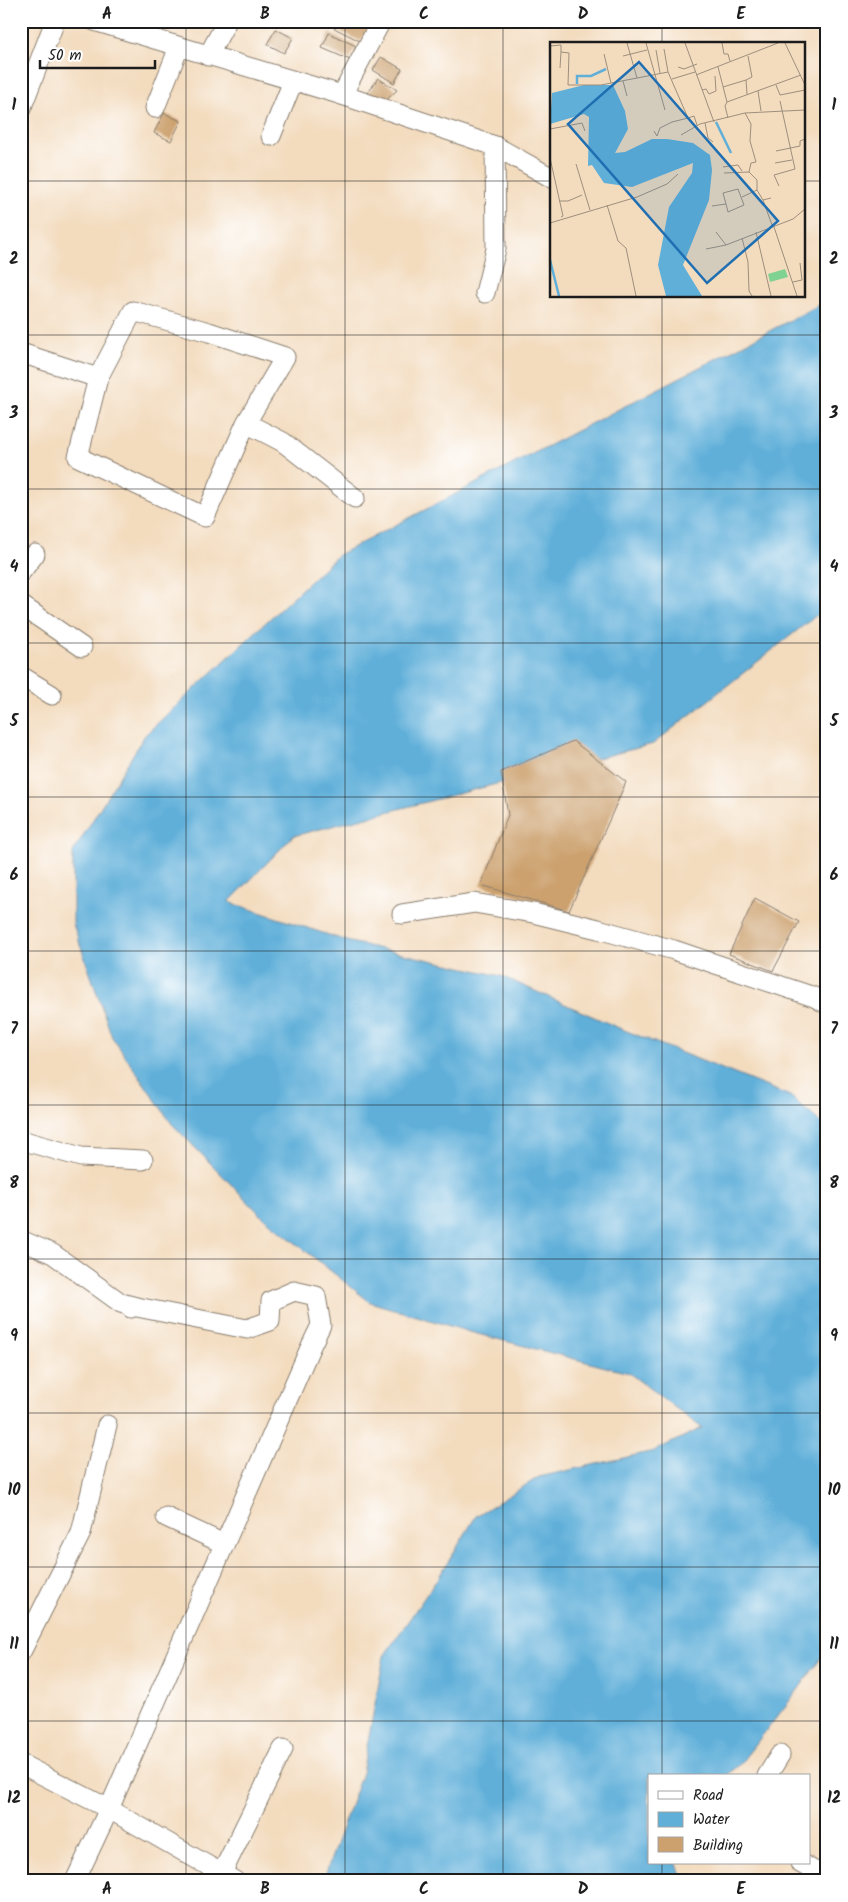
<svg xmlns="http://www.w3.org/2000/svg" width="848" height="1902" font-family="Kalam,sans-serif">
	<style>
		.water { fill: #5fafd9; stroke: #3e667a }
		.building { fill: #cca16e }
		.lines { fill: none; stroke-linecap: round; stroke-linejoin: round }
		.minor-casing { stroke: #887c6d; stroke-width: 21 }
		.minor { stroke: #fff; stroke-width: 19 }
		.grid { fill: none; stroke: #1c1c1c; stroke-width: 1; stroke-opacity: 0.55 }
		.inset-river { fill: none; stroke: #5fafd9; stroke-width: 2.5 }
		.inset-road { fill: none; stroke: #9d8f7d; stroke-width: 1 }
		.view { fill: #1f6fb2; fill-opacity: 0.15; stroke: #1f6fb2; stroke-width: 2.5 }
		.inset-edge { fill: none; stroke: #1c1c1c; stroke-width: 2.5 }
		.neatline { fill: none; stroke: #1c1c1c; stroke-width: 2 }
		.grid-label { font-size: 16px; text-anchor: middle; font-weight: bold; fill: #1c1c1c }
	</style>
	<rect width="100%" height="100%" fill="#fff"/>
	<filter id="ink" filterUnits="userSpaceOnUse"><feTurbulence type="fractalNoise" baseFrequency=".02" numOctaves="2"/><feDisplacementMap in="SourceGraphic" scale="10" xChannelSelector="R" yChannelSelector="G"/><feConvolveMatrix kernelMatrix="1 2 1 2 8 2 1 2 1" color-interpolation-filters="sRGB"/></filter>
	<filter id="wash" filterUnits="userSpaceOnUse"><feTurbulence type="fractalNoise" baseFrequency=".0096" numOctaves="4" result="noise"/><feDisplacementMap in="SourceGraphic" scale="20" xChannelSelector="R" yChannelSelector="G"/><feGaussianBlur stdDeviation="1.12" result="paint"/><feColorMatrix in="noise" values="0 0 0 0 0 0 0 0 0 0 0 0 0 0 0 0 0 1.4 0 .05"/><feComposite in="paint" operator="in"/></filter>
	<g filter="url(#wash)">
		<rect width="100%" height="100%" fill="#f3dbbe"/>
		<polygon class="water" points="827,301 827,607 653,744 293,836 229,902 350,942 501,976 619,1028 790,1096 827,1128 827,1650 795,1694 739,1765 726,1776 649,1776 649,1863 677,1863 683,1881 323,1881 362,1773 384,1656 442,1572 476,1516 539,1477 654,1451 702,1428 629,1373 470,1332 370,1302 263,1217 172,1124 112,1037 73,924 73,852 145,735 338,555"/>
		<g id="blocks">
			<g class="building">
				<polygon points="337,21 350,21 370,31 360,41 334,28"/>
				<polygon points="359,21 372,21 369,27"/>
				<polygon points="276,29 293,38 284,53 267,44"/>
				<polygon points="329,33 356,46 350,60 322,48"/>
				<polygon points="381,57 402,69 394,83 373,70"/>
				<polygon points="378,78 397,90 381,105 368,93"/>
				<polygon points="164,113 181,121 171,141 154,133"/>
				<polygon points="573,741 626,782 569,911 481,885 508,815 501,772"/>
				<polygon points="755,898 799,922 773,971 729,954"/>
			</g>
		</g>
	</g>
	<g filter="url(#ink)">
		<use href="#blocks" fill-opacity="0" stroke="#887c6d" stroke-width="1"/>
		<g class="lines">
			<defs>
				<g id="minor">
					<polyline points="94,21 342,95 495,146 552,178"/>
					<polyline points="208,56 227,21"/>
					<polyline points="342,95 381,21"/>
					<polyline points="155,108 179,47"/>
					<polyline points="21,109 55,21"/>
					<polyline points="271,136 293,81"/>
					<polyline points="485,293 496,249 495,146"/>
					<polyline points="21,353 98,378"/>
					<polyline points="246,423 205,517 78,457 98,378 133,311 209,332 285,357 246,423 283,442 355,498"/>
					<polyline points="21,572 35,554"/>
					<polyline points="21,605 82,647"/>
					<polyline points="21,676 52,695"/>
					<polyline points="402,914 474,903 533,913 598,929 674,950 814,997 827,1004"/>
					<polyline points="21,1140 81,1157 143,1160"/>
					<polyline points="21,1240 53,1254 121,1303 132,1306 131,1308"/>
					<polyline points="166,1517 224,1544"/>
					<polyline points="21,1652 81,1533 107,1425"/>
					<polyline points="21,1764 109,1809 235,1881"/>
					<polyline points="767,1776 780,1755"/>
					<polyline points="800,1863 827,1878"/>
					<polyline points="222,1873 283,1749"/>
					<polyline points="75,1881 109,1809 310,1348 321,1325 316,1296 294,1291 271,1301 270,1321 247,1329 132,1306"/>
				</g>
			</defs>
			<use href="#minor" class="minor-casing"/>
			<use href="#minor" class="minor"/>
		</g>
	</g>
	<path class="grid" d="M 186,21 L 186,1881M 345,21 L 345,1881M 503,21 L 503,1881M 662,21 L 662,44M 21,181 L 552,181M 804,181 L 827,181M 662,296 L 662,1776M 21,335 L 827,335M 21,489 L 827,489M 21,643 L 827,643M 21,797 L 827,797M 21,951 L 827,951M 21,1105 L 827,1105M 21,1259 L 827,1259M 21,1413 L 827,1413M 21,1567 L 827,1567M 21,1721 L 827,1721M 662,1863 L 662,1881"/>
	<g transform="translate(550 42)">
		<rect width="255" height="255" fill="#f3dbbe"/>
		<path d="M 235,227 L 238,235 L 220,240 L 218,232 Z" fill="#80d293"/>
		<path d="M 34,43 L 63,43 L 75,69 L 78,87 L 65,111 L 75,110 L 102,97 L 117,97 L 143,101 L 160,113 L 162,128 L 159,158 L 133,223 L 152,254 L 116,254 L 108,223 L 119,165 L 142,131 L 143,121 L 82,145 L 54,141 L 42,123 L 38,124 L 39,75 L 34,72 L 0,82 L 2,51 Z" fill="#5fafd9"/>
		<path class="inset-river" d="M 27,42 L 27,34 L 41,34 L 56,27M 166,80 L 181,111M 0,218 L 9,254"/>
		<path class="inset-road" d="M 77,1 L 87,36M 96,1 L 115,68M 135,1 L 164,80M 172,1 L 174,12 L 178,12 L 180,19M 235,1 L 255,43M 0,4 L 11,3 L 11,10 L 19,11 L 18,43 L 51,43 L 118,30 L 138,76 L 144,74 L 147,83M 114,7 L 118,30M 106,8 L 110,31M 54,12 L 61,41M 73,14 L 97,8M 128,25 L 134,27 L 147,22M 168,25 L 177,60 L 175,64 L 178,76M 10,26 L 11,10M 146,33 L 228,1M 122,37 L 145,30M 73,39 L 77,54M 226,43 L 230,53 L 255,48M 173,45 L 196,38M 152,48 L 156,47 L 159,52 L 166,49 L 165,34M 208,49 L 211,69M 197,52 L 196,38 L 202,35 L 198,14M 177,60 L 251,33M 195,71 L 201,82 L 200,99 L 206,120 L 201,121 L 199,130 L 207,138 L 207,148 L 213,158M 122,80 L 138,76M 155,81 L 158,96 L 163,100M 0,87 L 32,81 L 35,89M 104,89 L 107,94 L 110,86 L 122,80M 131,93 L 150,82 L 195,71 L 255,68M 226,109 L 250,104 L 250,99 L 255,97M 0,116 L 13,174 L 11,175M 225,121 L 242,118M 26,122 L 40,168M 173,125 L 188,123 L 192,129M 174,131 L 199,130M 229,144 L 224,133 L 245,127 L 230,59M 192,155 L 207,148M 221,156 L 213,158 L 222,183M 9,159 L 18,159 L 32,153M 57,163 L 68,199 L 76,206 L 86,254M 162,164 L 176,162 L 178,170 L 194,163 L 188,147 L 173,151 L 176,162M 0,181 L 87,155 L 117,142 L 128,132M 223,182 L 247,254M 166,190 L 176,203M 206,190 L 221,254M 192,196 L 198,220 L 199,249 L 202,254M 156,207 L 176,203 L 243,177 L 255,167M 243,240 L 252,238 L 250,221"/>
		<path class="view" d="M 89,20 L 228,179 L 157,241 L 18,82 Z"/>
		<rect width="255" height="255" class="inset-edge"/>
	</g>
	<rect width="848" height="1902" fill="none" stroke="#fff" stroke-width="55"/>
	<rect x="648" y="1774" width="162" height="90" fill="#ffffff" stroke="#a4a4a4"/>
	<rect x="658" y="1791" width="25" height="8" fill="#ffffff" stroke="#a4a4a4"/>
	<text x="693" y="1800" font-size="15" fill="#1c1c1c">Road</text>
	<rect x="658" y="1812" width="25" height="15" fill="#5fafd9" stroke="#a4a4a4"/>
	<text x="693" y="1824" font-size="15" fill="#1c1c1c">Water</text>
	<rect x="658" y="1837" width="25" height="15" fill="#cca16e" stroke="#a4a4a4"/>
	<text x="693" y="1850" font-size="15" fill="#1c1c1c">Building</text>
	<path d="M40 60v8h115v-8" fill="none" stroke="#1c1c1c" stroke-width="2.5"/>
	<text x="48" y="60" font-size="15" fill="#1c1c1c" stroke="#ffffff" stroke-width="4" paint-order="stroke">50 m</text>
	<rect x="28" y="28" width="792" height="1846" class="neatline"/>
	<g class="grid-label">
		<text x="107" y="19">A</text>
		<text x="265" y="19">B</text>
		<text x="424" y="19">C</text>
		<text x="583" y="19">D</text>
		<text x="741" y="19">E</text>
		<text x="14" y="110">1</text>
		<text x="834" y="110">1</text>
		<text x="14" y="264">2</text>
		<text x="834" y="264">2</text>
		<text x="14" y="418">3</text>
		<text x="834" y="418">3</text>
		<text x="14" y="572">4</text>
		<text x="834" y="572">4</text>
		<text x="14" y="726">5</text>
		<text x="834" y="726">5</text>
		<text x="14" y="880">6</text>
		<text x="834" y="880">6</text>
		<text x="14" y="1034">7</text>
		<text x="834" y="1034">7</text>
		<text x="14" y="1188">8</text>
		<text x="834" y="1188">8</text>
		<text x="14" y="1341">9</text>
		<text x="834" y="1341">9</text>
		<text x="14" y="1495">10</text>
		<text x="834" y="1495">10</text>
		<text x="14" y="1649">11</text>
		<text x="834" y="1649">11</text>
		<text x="14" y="1803">12</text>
		<text x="834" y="1803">12</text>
		<text x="107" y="1894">A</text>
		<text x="265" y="1894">B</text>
		<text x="424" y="1894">C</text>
		<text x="583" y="1894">D</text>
		<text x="741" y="1894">E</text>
	</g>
</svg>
